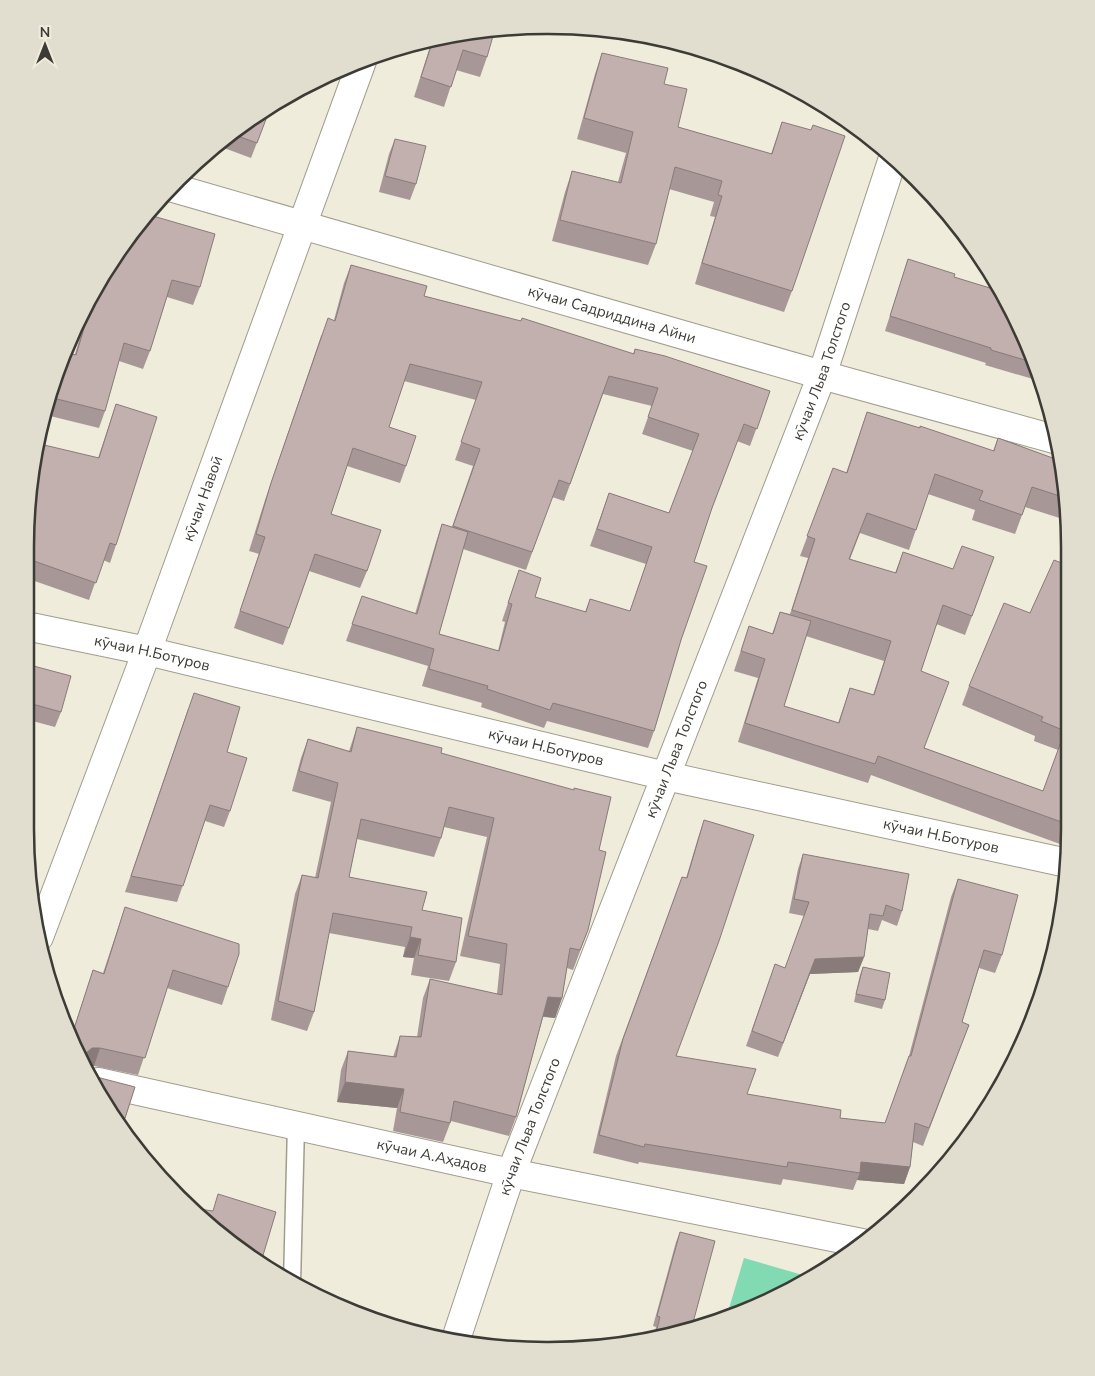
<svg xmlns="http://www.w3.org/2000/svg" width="1095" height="1376" font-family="'Nunito Sans',sans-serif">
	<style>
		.green { fill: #82dab3 }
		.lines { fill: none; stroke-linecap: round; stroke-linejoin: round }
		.service-casing { stroke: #a09d8e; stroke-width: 19 }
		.minor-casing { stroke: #a09d8e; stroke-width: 30 }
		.service { stroke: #fff; stroke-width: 16 }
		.minor { stroke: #fff; stroke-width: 28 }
		.wall { fill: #a79796; fill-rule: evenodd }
		.shaded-wall { fill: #887b7a }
		.building { fill: #c2b0ae; stroke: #887b7a }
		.labels { text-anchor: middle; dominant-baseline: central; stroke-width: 4; stroke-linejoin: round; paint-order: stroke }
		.street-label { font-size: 15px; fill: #3c3b35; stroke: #efecdc }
		.rim { fill: none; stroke: #3c3b35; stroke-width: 2.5 }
	</style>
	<rect width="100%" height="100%" fill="#efecdc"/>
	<polygon class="green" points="744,1258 813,1278 727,1315"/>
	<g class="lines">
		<defs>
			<polyline id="service" points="292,1283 296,1126"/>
			<g id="minor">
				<path id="s1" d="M 170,187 L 822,375 L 1054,439"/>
				<path id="s2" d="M 26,626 L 147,651 L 666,776 L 1067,863"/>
				<path id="s3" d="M 39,937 L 147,651 L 362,61"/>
				<path id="s4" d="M 98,1082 L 511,1173 L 862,1243"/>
				<path id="s5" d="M 456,1339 L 511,1173 L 822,375 L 893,158"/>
			</g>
		</defs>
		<use href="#service" class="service-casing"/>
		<use href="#minor" class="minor-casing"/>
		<use href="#service" class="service"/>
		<use href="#minor" class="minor"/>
	</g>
	<g class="wall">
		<polygon points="480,29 487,57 480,77 456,70 444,107 414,97 432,40"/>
		<polygon points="602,53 664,84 678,127 771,154 782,122 792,291 784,312 695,284 715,217 710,216 714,202 669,189 656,244 648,265 552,241 565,192 572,171 618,182 626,153 577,139 595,74"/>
		<polygon points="271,106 251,158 216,145"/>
		<polygon points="395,139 416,184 410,200 379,192 389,154"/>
		<polygon points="146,214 200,287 193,305 167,297 150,351 143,369 119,361 105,411 99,428 46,415 53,379 75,354 96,284"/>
		<polygon points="908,259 954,277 1003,292 1043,382 985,365 986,363 885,331"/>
		<path d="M 351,265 L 424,296 L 633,354 L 635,349 L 770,391 L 750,446 L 737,441 L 711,511 L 694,562 L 681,640 L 654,731 L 648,748 L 547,721 L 544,728 L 481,707 L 482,703 L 422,686 L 428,666 L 346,641 L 362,596 L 415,614 L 436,542 L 442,524 L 452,527 L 473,466 L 455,460 L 476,400 L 404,381 L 389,427 L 406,466 L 400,483 L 347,466 L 331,514 L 367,571 L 360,588 L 309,571 L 283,645 L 234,628 L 259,554 L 249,551 L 265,500 L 321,336 L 334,320 L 344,283 ZM 603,394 L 652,406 L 642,434 L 693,451 L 669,513 L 609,493 L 590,546 L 646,564 L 630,611 L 590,599 L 585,612 L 535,597 L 519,570 L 502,621 L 505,622 L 498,651 L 439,634 L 463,549 L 526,570 L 552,497 L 564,501 Z"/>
		<polygon points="116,404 116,545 110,563 103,560 89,600 26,578 26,514 98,458"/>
		<path d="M 867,412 L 993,451 L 998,438 L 1058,460 L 1069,513 L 1069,521 L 1025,507 L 1015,534 L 972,520 L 975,510 L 928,494 L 909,550 L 860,533 L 850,559 L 895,573 L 903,552 L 953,569 L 994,557 L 965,635 L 936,624 L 921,671 L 925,748 L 1043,791 L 1058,750 L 1034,741 L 1035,736 L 962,705 L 969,686 L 1069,566 L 1065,799 L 1070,817 L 1060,844 L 871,775 L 868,783 L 738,742 L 758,678 L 734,671 L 749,626 L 772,634 L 780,612 L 790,614 L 808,558 L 800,556 L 833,468 L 846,473 ZM 806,636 L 884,661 L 873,695 L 850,688 L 838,723 L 784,706 Z"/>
		<polygon points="26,664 61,712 55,727 25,719"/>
		<polygon points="188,709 227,752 230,811 224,827 205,821 177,902 125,892"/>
		<polygon points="357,727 441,753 599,850 588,930 573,970 567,968 562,998 555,1018 543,1017 516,1117 509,1136 451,1121 443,1142 393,1131 397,1108 337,1102 341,1070 348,1051 393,1057 400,1036 417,1037 423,998 430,979 497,994 500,964 460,956 487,837 444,827 441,838 434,857 357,839 349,877 422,910 456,962 449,981 411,975 414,958 403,957 405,947 329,933 314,1012 307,1031 271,1020 295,894 302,875 315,878 331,802 292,791 301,758 308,739 349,751"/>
		<polygon points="704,820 676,1056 747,1094 840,1118 885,1123 909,1056 951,897 958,879 1002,955 995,973 979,968 962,1022 969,1025 923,1146 913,1142 910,1167 904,1184 857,1180 853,1190 783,1179 781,1185 639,1162 638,1164 593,1153 616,1056 682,877 686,878 698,838"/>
		<polygon points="803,854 902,911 897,926 882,920 878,931 868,929 864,957 858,972 810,974 778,1057 746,1046 775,964 785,968 804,916 789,913 798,869"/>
		<polygon points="125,907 228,987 222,1005 167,988 138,1075 94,1066 85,1067 72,1034 93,970 103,973"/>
		<polygon points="863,967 885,1000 882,1009 854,1002 860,975"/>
		<polygon points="135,1087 123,1126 95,1090"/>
		<polygon points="680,1232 682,1333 654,1337 656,1327 653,1326 676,1242"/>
	</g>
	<g class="shaded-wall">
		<polygon points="410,937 421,939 414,958 403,957"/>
		<polygon points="864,957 858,972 810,974 778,1057 815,959"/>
		<polygon points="548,997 562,998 555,1018 541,1016"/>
		<polygon points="92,1048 100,1048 94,1066 85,1067 82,1059 86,1053"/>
		<polygon points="345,1082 404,1089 397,1108 337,1102"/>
		<polygon points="861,1162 910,1167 904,1184 857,1180 860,1173"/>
	</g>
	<g class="building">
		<polygon points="480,29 495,29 487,57 463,50 451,87 421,77 433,40"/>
		<polygon points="602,53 668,68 664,84 687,89 678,127 772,154 782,122 811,130 813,125 845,136 792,291 702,263 722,196 718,195 722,181 675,167 656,244 560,220 572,171 621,183 633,132 584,118"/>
		<polygon points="271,106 257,143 232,134"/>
		<polygon points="395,139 426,146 416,184 385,176"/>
		<polygon points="146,214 215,234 200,287 172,280 150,351 124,343 105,411 49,397 53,379 65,352 76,355 98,282"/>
		<polygon points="908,259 955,274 954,277 1003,292 1035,363 991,350 991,348 890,316"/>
		<polygon points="351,265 427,286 424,296 521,321 522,318 634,354 635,349 665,356 770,391 757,429 744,424 712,508 694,562 707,566 681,640 654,731 553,703 550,710 487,689 488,686 429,669 434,649 352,624 362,596 417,614 442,524 468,532 439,634 499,651 512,604 508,603 519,570 541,578 535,597 586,612 590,599 630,611 652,547 597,529 609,493 669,513 699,434 648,417 658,388 609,376 570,484 559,480 532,552 453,526 480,449 461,442 482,382 410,364 389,427 416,436 406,466 353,448 331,514 381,530 367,571 315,554 289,628 240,611 265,537 256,534 271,483 328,318 335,321"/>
		<polygon points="116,404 157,417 116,545 110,543 96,583 34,561 26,560 26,514 40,444 99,458"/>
		<polygon points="867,412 920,428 920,426 994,451 998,438 1058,460 1066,498 1032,487 1022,515 979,500 983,491 935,474 916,530 867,513 849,559 896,573 903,552 953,569 962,546 994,557 972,616 943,605 921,671 949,682 924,748 1043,791 1065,731 1041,721 1043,717 969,686 1004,603 1030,613 1054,560 1069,566 1070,787 1065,799 1070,801 1070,817 1067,824 878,756 875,764 745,723 765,659 741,651 749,626 773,634 780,612 811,621 784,706 839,723 850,688 874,695 891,641 792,610 815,539 807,536 833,468 847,473"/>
		<polygon points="26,664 71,676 61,712 25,702"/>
		<polygon points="194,693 240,707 227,752 247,758 230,811 210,805 183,886 131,876"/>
		<polygon points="357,727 442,748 441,753 574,790 574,788 611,797 599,850 606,852 588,930 580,950 570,948 562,998 548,997 516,1117 454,1101 450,1123 400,1112 404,1089 345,1082 348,1051 396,1057 400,1036 421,1037 430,979 502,995 507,944 468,936 494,818 449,807 441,838 361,819 349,877 427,892 422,910 462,918 456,962 418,955 421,939 410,937 412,927 333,913 314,1012 278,1001 302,875 318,878 338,783 299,771 308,739 351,752"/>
		<polygon points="704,820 754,835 719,941 676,1056 756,1069 747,1094 841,1110 840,1118 885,1123 909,1056 911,1056 958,879 1018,895 1002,955 984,950 962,1022 969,1025 929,1128 915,1123 910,1167 861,1162 860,1173 788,1162 787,1167 645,1144 644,1147 599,1135 623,1039 682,877 687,878"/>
		<polygon points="803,854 909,874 902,911 886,905 883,916 870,914 864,957 815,959 783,1043 752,1031 775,964 785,968 809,902 794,899"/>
		<polygon points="125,907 239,944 239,954 228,987 173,970 145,1058 100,1048 92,1048 86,1053 82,1059 72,1035 93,970 104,974"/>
		<polygon points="863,967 890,973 885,1000 856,994"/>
		<polygon points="89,1075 135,1087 125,1118 114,1114 95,1090"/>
		<polygon points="218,1194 276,1212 261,1262 192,1208 213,1211"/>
		<polygon points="680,1232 715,1241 691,1330 682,1333 655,1337 660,1317 657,1316"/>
	</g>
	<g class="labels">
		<g class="street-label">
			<text stroke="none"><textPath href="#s1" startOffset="460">кӯчаи Садриддина Айни</textPath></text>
			<text stroke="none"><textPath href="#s5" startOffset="1035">кӯчаи Льва Толстого</textPath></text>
			<text stroke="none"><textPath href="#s3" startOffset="468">кӯчаи Навоӣ</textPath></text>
			<text stroke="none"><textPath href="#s2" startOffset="129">кӯчаи Н.Ботуров</textPath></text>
			<text stroke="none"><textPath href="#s2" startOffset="534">кӯчаи Н.Ботуров</textPath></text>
			<text stroke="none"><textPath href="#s5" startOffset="630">кӯчаи Льва Толстого</textPath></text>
			<text stroke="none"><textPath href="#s2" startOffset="939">кӯчаи Н.Ботуров</textPath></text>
			<text stroke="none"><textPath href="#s5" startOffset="225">кӯчаи Льва Толстого</textPath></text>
			<text stroke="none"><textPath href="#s4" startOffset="342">кӯчаи А.Аҳадов</textPath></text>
		</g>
	</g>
	<path d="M0 0H1095V1376H0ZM547 34H548A513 513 0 0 1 1061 547V829A513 513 0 0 1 548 1342H547A513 513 0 0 1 34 829V547A513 513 0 0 1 547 34Z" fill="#e1decf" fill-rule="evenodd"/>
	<path class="rim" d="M547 34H548A513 513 0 0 1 1061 547V829A513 513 0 0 1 548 1342H547A513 513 0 0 1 34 829V547A513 513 0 0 1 547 34Z"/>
	<g transform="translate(45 45)" stroke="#efecdc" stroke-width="4" paint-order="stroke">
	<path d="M0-4L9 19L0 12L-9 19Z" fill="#3c3b35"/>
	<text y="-8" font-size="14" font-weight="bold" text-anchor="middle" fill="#3c3b35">N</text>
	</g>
</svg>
